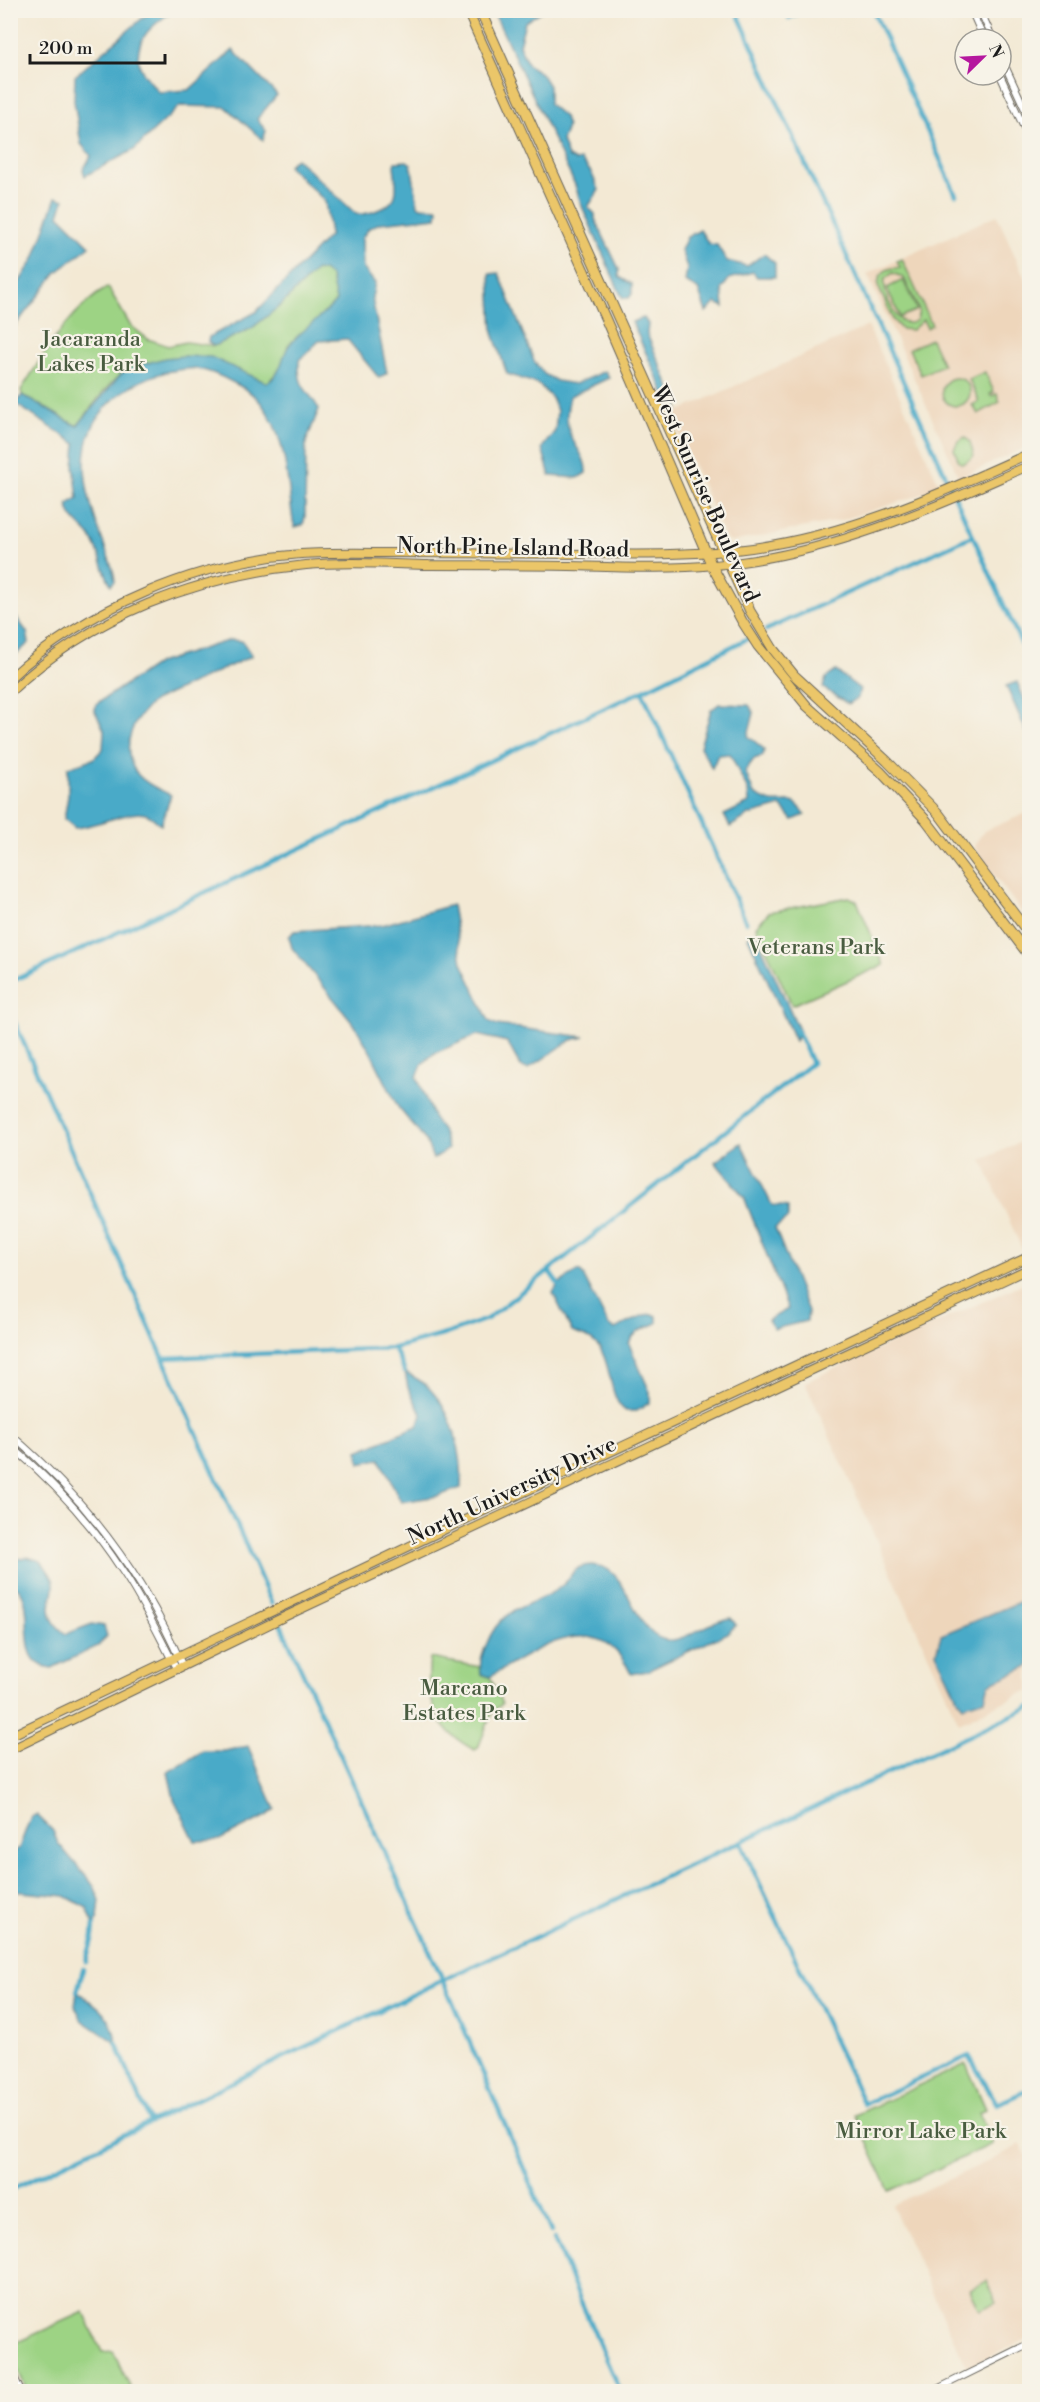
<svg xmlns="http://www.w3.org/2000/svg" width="1040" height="2402" font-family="'Libre Bodoni',serif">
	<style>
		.built { fill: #eed6bb }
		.green { fill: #9dd384; stroke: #5c7850; stroke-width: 1.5; fill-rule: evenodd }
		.water { fill: #48aac8; stroke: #326372; stroke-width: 1.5 }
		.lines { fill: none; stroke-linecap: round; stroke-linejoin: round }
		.canal { stroke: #48aac8; stroke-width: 4.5 }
		.minor-casing { stroke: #67645c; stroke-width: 8 }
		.major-casing { stroke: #67645c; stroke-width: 10 }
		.highway-casing { stroke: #67645c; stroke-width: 11 }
		.minor { stroke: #fff; stroke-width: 6 }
		.major { stroke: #ebc669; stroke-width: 8 }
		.highway { stroke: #ebc669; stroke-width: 9 }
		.labels { text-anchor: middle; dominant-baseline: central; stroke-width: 4.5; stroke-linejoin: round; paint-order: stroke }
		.park-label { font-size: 22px; fill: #495c40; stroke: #f7f3e8 }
		.street-label { font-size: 22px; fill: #1c1c1c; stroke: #f7f3e8 }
	</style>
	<rect width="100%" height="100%" fill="#f7f3e8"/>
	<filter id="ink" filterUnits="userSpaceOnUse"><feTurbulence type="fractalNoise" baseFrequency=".0167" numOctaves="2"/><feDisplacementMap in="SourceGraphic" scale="12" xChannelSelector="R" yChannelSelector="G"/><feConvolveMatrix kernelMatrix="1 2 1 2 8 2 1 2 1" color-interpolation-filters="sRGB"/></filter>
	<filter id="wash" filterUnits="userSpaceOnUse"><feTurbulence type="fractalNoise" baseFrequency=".008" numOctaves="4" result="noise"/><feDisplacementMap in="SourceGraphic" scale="24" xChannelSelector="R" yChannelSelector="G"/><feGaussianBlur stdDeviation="1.35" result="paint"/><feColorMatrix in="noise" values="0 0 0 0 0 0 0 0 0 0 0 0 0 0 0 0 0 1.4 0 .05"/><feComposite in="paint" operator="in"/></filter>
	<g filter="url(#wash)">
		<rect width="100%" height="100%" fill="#f3e9d4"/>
		<g class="built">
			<polygon points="997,215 1029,288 1029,446 959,478 867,274"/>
			<polygon points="868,326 940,486 920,495 842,520 731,542 726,539 671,415"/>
			<polygon points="1029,812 1029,922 976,850 975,844 984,831"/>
			<polygon points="1029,1138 1029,1246 1022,1249 982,1160"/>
			<polygon points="1029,1281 1029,1690 959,1723 805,1382"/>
			<polygon points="1021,2144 1030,2164 1029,2338 967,2368 892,2205 996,2158"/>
		</g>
		<g class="green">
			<path d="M 902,259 L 932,325 L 927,328 L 923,320 L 912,330 L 901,329 L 893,320 L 878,286 C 878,273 888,266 900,268 L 897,261 ZM 893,273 L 904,278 L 919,310 L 917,320 C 898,335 882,292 885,279 Z"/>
			<path d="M 316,270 L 323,271 L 331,277 L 336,301 L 327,311 L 288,345 L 282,367 L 267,383 C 223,363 203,348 153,362 C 143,364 131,367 122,373 C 106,385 90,410 77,426 L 22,395 L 21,390 C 45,353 68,311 108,287 L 130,325 L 148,339 L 168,346 L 186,342 L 214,346 L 252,328 L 281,305 Z"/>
			<polygon points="903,280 917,310 900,317 887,288"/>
			<polygon points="931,339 943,365 921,375 909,349"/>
			<polygon points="985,372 994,392 990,394 991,396 997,394 1000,402 978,414 972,405 978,402 978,399 969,379"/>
			<circle cx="956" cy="392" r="14"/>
			<polygon points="965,437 970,442 974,456 963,464 959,462 954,449 958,441"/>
			<polygon points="849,897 857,901 884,965 792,1005 756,927 769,912"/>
			<path d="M 430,1658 L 480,1667 L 481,1674 L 490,1677 L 502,1704 L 492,1713 L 478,1748 L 475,1750 C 436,1731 425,1700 430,1658 Z"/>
			<polygon points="966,2064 986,2109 979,2113 993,2144 889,2191 855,2115"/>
			<polygon points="987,2281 997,2302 980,2310 970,2289"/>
			<polygon points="84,2312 102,2352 113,2351 132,2391 27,2391 11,2354 11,2345"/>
		</g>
		<g class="water">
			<path d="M 152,10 L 173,11 C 154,24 134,38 139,64 C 141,73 153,84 159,92 L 189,90 L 233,50 L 277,95 L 257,119 L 266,131 L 263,140 L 226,107 L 180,106 L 134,150 L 85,176 L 83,170 L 91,156 L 81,144 L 74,101 L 75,76 Z"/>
			<polygon points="493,11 542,11 525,22 519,45 528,65 541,73 549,86 549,104 564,117 567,127 562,141 568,157 575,161 581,160 591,172 599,190 588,207 595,214 595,219 619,269 619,277 632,284 632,294 629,298 623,298 620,293 581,204 575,185"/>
			<path d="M 296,158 L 356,214 C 363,215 369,213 375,211 C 403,202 396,188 394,165 L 395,162 L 407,161 L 411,164 L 418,205 L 421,207 L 438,208 L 437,217 L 380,223 L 369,228 L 362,238 L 363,268 L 375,283 L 372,298 L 387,373 L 379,378 L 347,339 L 319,341 L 299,360 C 298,390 306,386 319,409 L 306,442 L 305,517 L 303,525 L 295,527 L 293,521 C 287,481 287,437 261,403 C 254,394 243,387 232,382 C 221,376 210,371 198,369 C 189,367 179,370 171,371 C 133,379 95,405 87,445 C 78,488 102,534 114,574 L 115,581 L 111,585 C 102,570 100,549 90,536 C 82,526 68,518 68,504 L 78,498 L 74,466 L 76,444 L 16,404 L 22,395 L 77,426 L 122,373 L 137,366 L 165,358 L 183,356 L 211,357 L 267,383 C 283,372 280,361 288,347 C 293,337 326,314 336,301 L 331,277 L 323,271 L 316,270 L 281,305 L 252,328 L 214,346 L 208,342 L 209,337 L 256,312 L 330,235 L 325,201 L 288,166 Z"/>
			<polygon points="56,197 64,200 59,215 90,246 57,272 11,331 11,295 34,259"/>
			<polygon points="700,230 709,244 717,245 727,261 747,266 764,254 775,263 775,277 757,277 753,272 729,279 722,289 724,307 716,303 706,312 698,289 685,282 687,268 681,250 687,237"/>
			<path d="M 499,273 L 534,361 L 544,374 L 557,381 L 575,384 L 605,371 L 609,378 L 570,396 C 567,409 565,421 570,434 C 575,447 587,458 586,473 L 578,478 L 550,476 L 542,448 L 555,431 L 557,411 L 552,398 L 538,384 L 507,374 L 493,333 L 490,274 Z"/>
			<polygon points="644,318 648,324 647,334 679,409 672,410 635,329 632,322"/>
			<polygon points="11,610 27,632 29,643 15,655 11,652"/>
			<path d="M 230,640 L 242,641 L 252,656 L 154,701 C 135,717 121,741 133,767 C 139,781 158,789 171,795 L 161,825 C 156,821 151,815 145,814 C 131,809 95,827 75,828 L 64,819 L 68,796 L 68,767 L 93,759 L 103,749 L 104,730 L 95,711 L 96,704 L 158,663 Z"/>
			<polygon points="836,671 860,689 858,698 848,704 823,688 826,678"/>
			<polygon points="1017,682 1029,710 1028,735 1006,686"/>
			<path d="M 719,704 L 749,705 L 754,713 L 748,736 L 764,749 L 763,756 L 754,759 L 745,771 L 754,794 C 760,797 766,801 772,802 C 791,804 794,796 805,815 L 793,820 L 781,806 L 749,815 L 730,827 L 724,815 L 749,803 L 748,791 L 730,754 L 718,755 L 712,768 L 700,747 L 711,710 Z"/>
			<polygon points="452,905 462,963 489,1021 497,1025 585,1037 571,1040 528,1069 521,1067 507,1042 477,1035 433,1054 422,1065 417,1077 434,1119 443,1132 448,1149 433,1159 426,1141 398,1107 370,1051 354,1024 292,948 289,937 294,931 382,925"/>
			<polygon points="755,932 800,1032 795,1041 748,937"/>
			<polygon points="741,1143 772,1205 788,1207 788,1218 775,1228 808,1311 807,1321 774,1329 768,1320 788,1309 744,1197 715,1162"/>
			<path d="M 578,1271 L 582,1273 L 609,1326 L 615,1329 L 644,1315 L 653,1314 L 657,1316 L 657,1323 C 647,1328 633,1331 629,1344 L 650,1392 L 650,1402 L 637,1411 L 626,1411 C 607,1400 613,1357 594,1342 C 589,1337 579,1335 572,1332 L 553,1293 L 558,1284 Z"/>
			<path d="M 405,1372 C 413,1377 422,1381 428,1387 C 453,1412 464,1455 461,1488 L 438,1496 L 401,1502 L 380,1459 L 360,1463 L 358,1451 L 417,1426 L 422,1415 L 408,1388 Z"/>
			<path d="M 27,1557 L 41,1561 C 45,1567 52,1575 54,1582 C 55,1589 53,1595 51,1601 C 47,1616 55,1626 66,1634 L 92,1624 L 104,1626 L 107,1636 L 98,1646 L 52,1668 C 8,1664 44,1598 11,1583 L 11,1560 Z"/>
			<path d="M 591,1565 C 596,1566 602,1566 605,1568 C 632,1580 637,1644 673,1640 C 690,1638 709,1621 731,1618 L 736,1625 L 728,1633 L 647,1671 L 631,1674 C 599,1604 537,1649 490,1677 L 481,1674 C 479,1662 482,1654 487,1643 C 502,1605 530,1608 559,1588 C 574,1578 569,1566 591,1565 Z"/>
			<polygon points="1029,1598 1029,1666 989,1684 985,1699 963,1706 958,1700 936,1653 941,1635"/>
			<polygon points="248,1746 275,1809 266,1816 219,1840 195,1841 174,1799 168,1772 203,1751 224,1751"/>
			<polygon points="37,1815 53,1831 58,1843 94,1886 100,1900 98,1918 94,1925 87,1908 65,1896 11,1891 11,1854 19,1848 31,1816"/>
			<path d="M 77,1992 C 98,2005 114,2017 116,2043 L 82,2020 L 75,2006 Z"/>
		</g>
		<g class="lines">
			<g class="canal">
				<polyline points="736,10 1030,663"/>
				<polyline points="873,10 956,195"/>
				<polyline points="789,18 805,10"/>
				<polyline points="766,630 972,536"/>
				<polyline points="642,691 746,922"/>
				<polyline points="10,982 642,691 747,639"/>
				<polyline points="10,1012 272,1604"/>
				<polyline points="549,1271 558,1284"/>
				<polyline points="394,1348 405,1372"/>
				<polyline points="164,1358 394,1348 446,1334 487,1319 812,1063 797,1030"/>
				<polyline points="281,1625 443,1980 551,2232"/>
				<polyline points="740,1842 864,2104 969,2056 997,2104 1030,2089"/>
				<polyline points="86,1962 93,1936 94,1925"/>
				<polyline points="77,1992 83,1969"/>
				<polyline points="116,2043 150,2122"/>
				<polyline points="10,2190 443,1980 1030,1707"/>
				<polyline points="554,2239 620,2392"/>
			</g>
		</g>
	</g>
	<g filter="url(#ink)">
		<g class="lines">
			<defs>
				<g id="minor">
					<polyline points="971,10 984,39"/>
					<polyline points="980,10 993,39"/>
					<polyline points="1001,57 1030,120"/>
					<polyline points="1000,75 1030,141"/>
					<path d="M 10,1434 C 86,1499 144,1575 183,1667"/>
					<path d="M 10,1445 C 52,1481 91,1523 121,1569 C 143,1601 159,1636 177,1670"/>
					<polyline points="10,2368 21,2392"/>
					<polyline points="931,2392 1030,2343"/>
				</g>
				<g id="major">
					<path d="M 10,678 C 86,608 199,561 301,554 C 333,552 366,553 398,553 C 464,553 530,554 596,554 C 643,555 689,555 736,550 C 839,539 936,496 1030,453"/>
					<path d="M 10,692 C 91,616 196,576 306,565 C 346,561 389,564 429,565 C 476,565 523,565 569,566 C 617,567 666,570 714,565 C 825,556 929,510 1030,465"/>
					<polyline points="10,1736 473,1516 1030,1256"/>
					<polyline points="10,1750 286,1616 1030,1268"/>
				</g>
				<g id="highway">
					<polyline points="467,10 606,320 712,566 742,621 758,646 807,706 880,771 926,820 1030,957"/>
					<polyline points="480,10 750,611 773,649 794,675 887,761 939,814 1030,935"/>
				</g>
			</defs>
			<use href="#minor" class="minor-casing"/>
			<use href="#major" class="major-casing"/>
			<use href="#highway" class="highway-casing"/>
			<use href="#minor" class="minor"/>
			<use href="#major" class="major"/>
			<use href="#highway" class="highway"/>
		</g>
	</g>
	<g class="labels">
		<g class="park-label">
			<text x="91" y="339">Jacaranda<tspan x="91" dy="25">Lakes Park</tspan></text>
			<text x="816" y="947">Veterans Park</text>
			<text x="464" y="1688">Marcano<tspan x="464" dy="25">Estates Park</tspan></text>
			<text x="921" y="2131">Mirror Lake Park</text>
		</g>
		<g class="street-label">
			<text transform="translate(705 494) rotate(66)">West Sunrise Boulevard</text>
			<text transform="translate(513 548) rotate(1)">North Pine Island Road</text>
			<text transform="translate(512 1491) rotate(-25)">North University Drive</text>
		</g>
	</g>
	<rect width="1040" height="2402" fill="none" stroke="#f7f3e8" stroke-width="36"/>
	<g transform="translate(983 57) rotate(66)"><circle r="28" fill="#f7f3e8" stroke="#9f9d96" stroke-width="1.5"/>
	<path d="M0-4.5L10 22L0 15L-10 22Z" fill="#b5179e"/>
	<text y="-9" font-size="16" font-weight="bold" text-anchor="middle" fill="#1c1c1c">N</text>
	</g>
	<path d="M30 54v9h135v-9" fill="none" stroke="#1c1c1c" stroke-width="3"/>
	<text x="39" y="54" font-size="18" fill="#1c1c1c" stroke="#f7f3e8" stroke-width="4.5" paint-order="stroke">200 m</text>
</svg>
